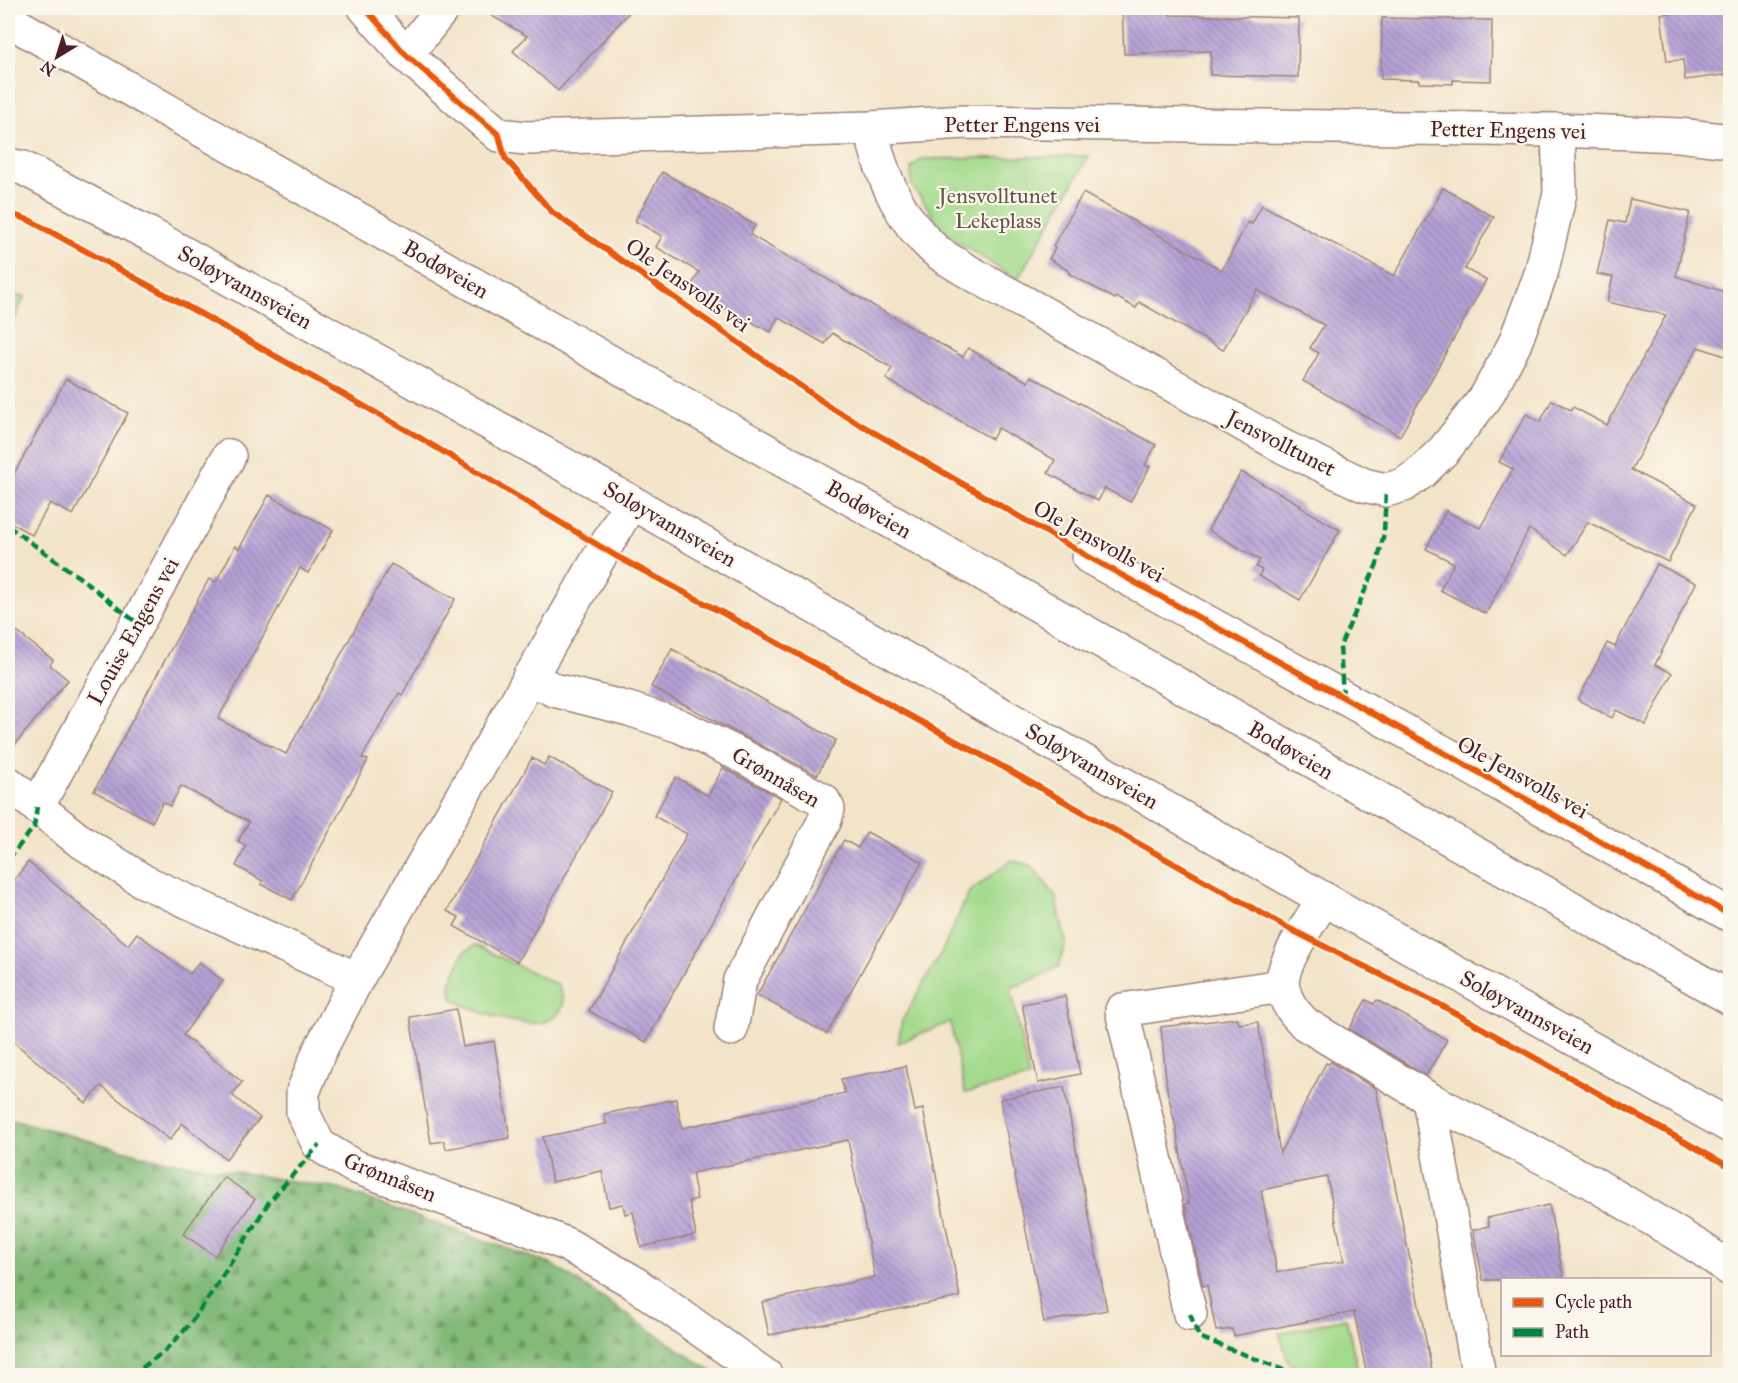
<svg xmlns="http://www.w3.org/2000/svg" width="1738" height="1383" font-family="'IM FELL Great Primer',serif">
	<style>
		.forest { fill: url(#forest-firs); stroke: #666c52; stroke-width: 1.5 }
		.park { fill: #a3da8c; stroke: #767c5c; stroke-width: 1.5 }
		.building { fill: url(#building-back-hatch); fill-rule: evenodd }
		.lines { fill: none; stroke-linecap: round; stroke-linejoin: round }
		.street-casing { stroke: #9e827a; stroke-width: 36 }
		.secondary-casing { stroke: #9e827a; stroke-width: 36 }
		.primary-casing { stroke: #9e827a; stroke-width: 36 }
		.street { stroke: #fff; stroke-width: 33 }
		.secondary { stroke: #fff; stroke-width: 33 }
		.primary { stroke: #fff; stroke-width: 33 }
		.quiet { stroke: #00873e; stroke-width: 4.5; stroke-dasharray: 9 4.5; stroke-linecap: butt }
		.cycleway-casing { stroke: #fbf7ec; stroke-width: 10 }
		.cycleway { stroke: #e8590c; stroke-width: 6 }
		.labels { text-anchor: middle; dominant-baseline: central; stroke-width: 4.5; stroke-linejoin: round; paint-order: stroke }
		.street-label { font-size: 22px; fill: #4a1f2b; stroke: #fbf7ec }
		.park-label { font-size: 22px; fill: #655748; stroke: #fbf7ec }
	</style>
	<defs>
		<pattern id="forest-firs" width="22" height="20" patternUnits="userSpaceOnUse" patternTransform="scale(1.5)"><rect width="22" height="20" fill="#82ba78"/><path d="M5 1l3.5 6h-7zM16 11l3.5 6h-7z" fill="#6c9763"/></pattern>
		<pattern id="building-back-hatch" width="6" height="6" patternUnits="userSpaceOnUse" patternTransform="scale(1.5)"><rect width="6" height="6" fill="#b4a1d5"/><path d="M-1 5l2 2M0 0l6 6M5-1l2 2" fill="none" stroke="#9483ad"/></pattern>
	</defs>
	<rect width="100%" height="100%" fill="#fbf7ec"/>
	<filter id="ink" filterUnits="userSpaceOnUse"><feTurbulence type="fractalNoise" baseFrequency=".0167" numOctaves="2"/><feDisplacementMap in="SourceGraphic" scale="12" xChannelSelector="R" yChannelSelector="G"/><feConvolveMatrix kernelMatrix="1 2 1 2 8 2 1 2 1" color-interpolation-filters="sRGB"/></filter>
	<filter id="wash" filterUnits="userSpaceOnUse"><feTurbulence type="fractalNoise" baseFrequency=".008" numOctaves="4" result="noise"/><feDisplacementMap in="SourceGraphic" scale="24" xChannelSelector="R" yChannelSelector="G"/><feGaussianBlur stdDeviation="1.35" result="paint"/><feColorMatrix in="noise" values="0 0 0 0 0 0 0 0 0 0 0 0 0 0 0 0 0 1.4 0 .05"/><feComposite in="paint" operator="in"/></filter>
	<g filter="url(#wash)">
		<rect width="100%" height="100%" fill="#f3e4c9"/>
		<polygon class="forest" points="8,1118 152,1158 339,1189 553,1265 717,1375 8,1375"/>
		<g class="park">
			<polygon points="1089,156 1017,280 946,234 911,184 911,168 922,159"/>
			<polygon points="25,296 8,333 8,297"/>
			<polygon points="1012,860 1032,866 1056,897 1066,942 1059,966 1043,975 1011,988 1029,1078 965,1093 950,1022 898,1043 902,1021 942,951 969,892"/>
			<path d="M 475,945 L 558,985 C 562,994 566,1003 560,1011 C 542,1039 475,1012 453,999 L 450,984 L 464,952 Z"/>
			<polygon points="1346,1318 1359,1375 1316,1375 1289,1363 1279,1333"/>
		</g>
		<g id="blocks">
			<g class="building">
				<polygon points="478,8 633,8 558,91 513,51 527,36"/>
				<polygon points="1122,8 1170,8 1170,15 1299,18 1298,77 1210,75 1211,51 1124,54"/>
				<polygon points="1680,8 1731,8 1731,74 1685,80 1683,60 1667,61 1661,14 1677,12 1677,10 1681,9"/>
				<polygon points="1382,18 1492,20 1491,81 1453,80 1453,84 1419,83 1419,80 1381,79"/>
				<polygon points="662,172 755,225 750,235 963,357 968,348 1028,382 1031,376 1156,445 1145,465 1150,467 1130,502 1105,488 1098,501 1048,473 1055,460 998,428 992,439 886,379 892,368 832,333 825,344 778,317 771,332 689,290 699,272 656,247 662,236 635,221"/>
				<polygon points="1443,188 1494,217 1465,269 1486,280 1400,436 1303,381 1319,353 1310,348 1324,325 1257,290 1223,350 1139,302 1136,308 1116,297 1115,299 1068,273 1069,271 1049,259 1055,248 1053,246 1083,193 1222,270 1248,222 1252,224 1262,205 1394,276"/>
				<polygon points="1630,199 1690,212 1676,276 1731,294 1731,358 1698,347 1631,470 1697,504 1668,562 1588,522 1567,555 1529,529 1486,614 1440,590 1454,563 1426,549 1446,511 1480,528 1513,469 1499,462 1526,414 1540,422 1552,400 1571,410 1573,407 1607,425 1666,315 1607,302 1613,277 1597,274 1610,220 1625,223"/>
				<polygon points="66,379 128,413 73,515 50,503 32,535 8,521 8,485"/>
				<polygon points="1241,472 1301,505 1300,507 1340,530 1300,600 1259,576 1262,570 1256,567 1260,560 1208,530"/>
				<polygon points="269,495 333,530 308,573 300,568 218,719 286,754 391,564 455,599 402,695 399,693 362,758 368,760 292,900 261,884 263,881 236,866 246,846 238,841 249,822 181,786 170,806 163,802 152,822 94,791 209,579 216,582 235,546 239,549"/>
				<polygon points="1657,564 1696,583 1655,665 1672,673 1646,725 1616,710 1612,718 1578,700 1607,643 1615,647"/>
				<polygon points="8,625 53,660 50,665 68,680 8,753"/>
				<polygon points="672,649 836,740 817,775 651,687"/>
				<polygon points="549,757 612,792 517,962 454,926 459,917 447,911 532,758 544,765"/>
				<polygon points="723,768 781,798 646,1042 589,1011 687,834 654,816 676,777 708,796"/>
				<polygon points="867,832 922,862 827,1034 757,995 844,840 858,848"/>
				<polygon points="28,862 128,945 137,933 190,974 199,962 223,981 183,1035 242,1082 232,1095 260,1118 226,1159 182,1123 170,1140 101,1086 86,1103 8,1037 8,888"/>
				<polygon points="1065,996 1080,1074 1038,1083 1022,1004"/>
				<polygon points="1366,1000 1374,1004 1377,1000 1447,1040 1426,1076 1349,1029"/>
				<polygon points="456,1009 463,1047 494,1041 510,1138 446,1149 444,1141 431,1143 410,1017"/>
				<path d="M 1237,1018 L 1239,1024 L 1258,1022 L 1280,1153 L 1326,1063 L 1329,1064 L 1331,1062 L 1376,1089 L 1433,1376 L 1367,1376 L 1354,1312 L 1234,1336 L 1232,1329 L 1216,1331 L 1207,1285 L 1203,1286 L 1185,1204 L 1189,1203 L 1176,1128 L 1167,1089 L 1161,1027 ZM 1327,1177 L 1344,1261 L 1277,1272 L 1261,1190 Z"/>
				<polygon points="906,1066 915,1111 923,1109 960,1297 769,1335 762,1302 875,1277 848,1140 692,1173 697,1199 689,1201 696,1235 641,1247 633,1212 625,1214 623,1204 609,1207 602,1171 552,1182 543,1137 606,1124 604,1114 676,1099 682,1128 845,1093 841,1079"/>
				<polygon points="1064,1087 1107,1310 1044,1322 1000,1099"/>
				<polygon points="224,1177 255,1199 215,1256 183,1234"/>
				<polygon points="1549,1205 1564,1280 1483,1280 1473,1230 1489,1226 1487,1218"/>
			</g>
		</g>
	</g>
	<g filter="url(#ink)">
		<use href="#blocks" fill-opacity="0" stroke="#9e827a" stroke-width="1.5"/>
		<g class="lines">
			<defs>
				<g id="street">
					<polyline points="365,8 406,55 499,135 526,138 871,128 964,122 1558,130 1679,135 1730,141"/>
					<polyline points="406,55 443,8"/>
					<path d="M 871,128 C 880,173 899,218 935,250 C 943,257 953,262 962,268 L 1284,447 L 1364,485 L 1386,490 L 1404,485 L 1422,472 L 1445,449 L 1486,397 L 1514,345 L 1541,274 L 1560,193 L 1558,130"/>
					<polyline points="631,502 357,979 319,1052 303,1092 303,1113 319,1145 353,1166 516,1224 568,1245 630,1280 766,1376"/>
					<polyline points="1089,557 1457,760 1730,915"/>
					<polyline points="529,677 554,690 629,709 680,726 740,755 823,800 828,809 825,820 740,980 731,1029"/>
					<polyline points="8,783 76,838 143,881 357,979"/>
					<polyline points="37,807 229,456"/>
					<path d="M 1324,899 C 1312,918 1278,967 1283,988 C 1286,1004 1295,1013 1305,1024 L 1429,1099 L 1591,1182 L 1702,1249 L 1730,1269"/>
					<polyline points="1429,1099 1479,1376"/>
					<polyline points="1190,1314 1122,1010 1282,986"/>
				</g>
				<polyline id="secondary" points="8,165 23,168 149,234 631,502 1324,899 1730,1126"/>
				<polyline id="primary" points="8,20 1730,998"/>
			</defs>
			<use href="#street" class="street-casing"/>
			<use href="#secondary" class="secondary-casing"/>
			<use href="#primary" class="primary-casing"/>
			<use href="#street" class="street"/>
			<use href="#secondary" class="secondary"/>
			<use href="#primary" class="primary"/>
			<g class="quiet">
				<polyline points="8,526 87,583 137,623"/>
				<polyline points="1343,697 1340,646 1377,564 1384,533 1386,490"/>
				<polyline points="8,860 34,827 37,807"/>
				<polyline points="1190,1314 1199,1337 1300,1376"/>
				<polyline points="131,1376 166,1350 190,1324 215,1288 269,1202 319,1145"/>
			</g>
			<defs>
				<g id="cycleway">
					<polyline points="365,8 406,55 499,135 505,158 552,212 832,408 1089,557 1457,760 1730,915"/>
					<polyline points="8,213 29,220 201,314 417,436 616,556 721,612 1005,768 1286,927 1439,1004 1730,1167"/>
				</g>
			</defs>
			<use href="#cycleway" class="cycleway-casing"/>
			<use href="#cycleway" class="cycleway"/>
		</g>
	</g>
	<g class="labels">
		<g class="street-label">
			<text x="1022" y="124">Petter Engens vei</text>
			<text transform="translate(1508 130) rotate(1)">Petter Engens vei</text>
			<text transform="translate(446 269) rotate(30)">Bodøveien</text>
			<text transform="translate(688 285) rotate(35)">Ole Jensvolls vei</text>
			<text transform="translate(245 287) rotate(29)">Soløyvannsveien</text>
			<text transform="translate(1281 443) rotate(27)">Jensvolltunet</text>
			<text transform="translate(869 509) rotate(30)">Bodøveien</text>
			<text transform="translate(670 524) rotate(30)">Soløyvannsveien</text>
			<text transform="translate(1099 541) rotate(29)">Ole Jensvolls vei</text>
			<text transform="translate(133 631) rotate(-61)">Louise Engens vei</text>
			<text transform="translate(1291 750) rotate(30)">Bodøveien</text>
			<text transform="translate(1092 766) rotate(30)">Soløyvannsveien</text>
			<text transform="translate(776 777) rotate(30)">Grønnåsen</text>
			<text transform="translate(1523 777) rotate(29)">Ole Jensvolls vei</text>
			<text transform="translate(1527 1012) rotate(29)">Soløyvannsveien</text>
			<text transform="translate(390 1177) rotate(22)">Grønnåsen</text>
		</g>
		<g class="park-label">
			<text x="998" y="195">Jensvolltunet<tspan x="998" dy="25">Lekeplass</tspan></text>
		</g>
	</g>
	<rect width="1738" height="1383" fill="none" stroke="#fbf7ec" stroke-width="30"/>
	<rect x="1501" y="1278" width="210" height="78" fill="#fbf7ec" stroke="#b4a19f" stroke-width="1.5"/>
	<rect x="1513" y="1298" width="30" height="9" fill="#e8590c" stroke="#b4a19f" stroke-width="1.5"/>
	<text x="1555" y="1308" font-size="18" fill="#4a1f2b">Cycle path</text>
	<rect x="1513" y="1328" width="30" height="9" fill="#00873e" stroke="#b4a19f" stroke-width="1.5"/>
	<text x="1555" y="1338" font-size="18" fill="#4a1f2b">Path</text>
	<g transform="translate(57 57) rotate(218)" stroke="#fbf7ec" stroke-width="4.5" paint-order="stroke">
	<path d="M0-4.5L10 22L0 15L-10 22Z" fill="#4a1f2b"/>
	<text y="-9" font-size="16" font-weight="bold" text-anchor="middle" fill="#4a1f2b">N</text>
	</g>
</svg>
